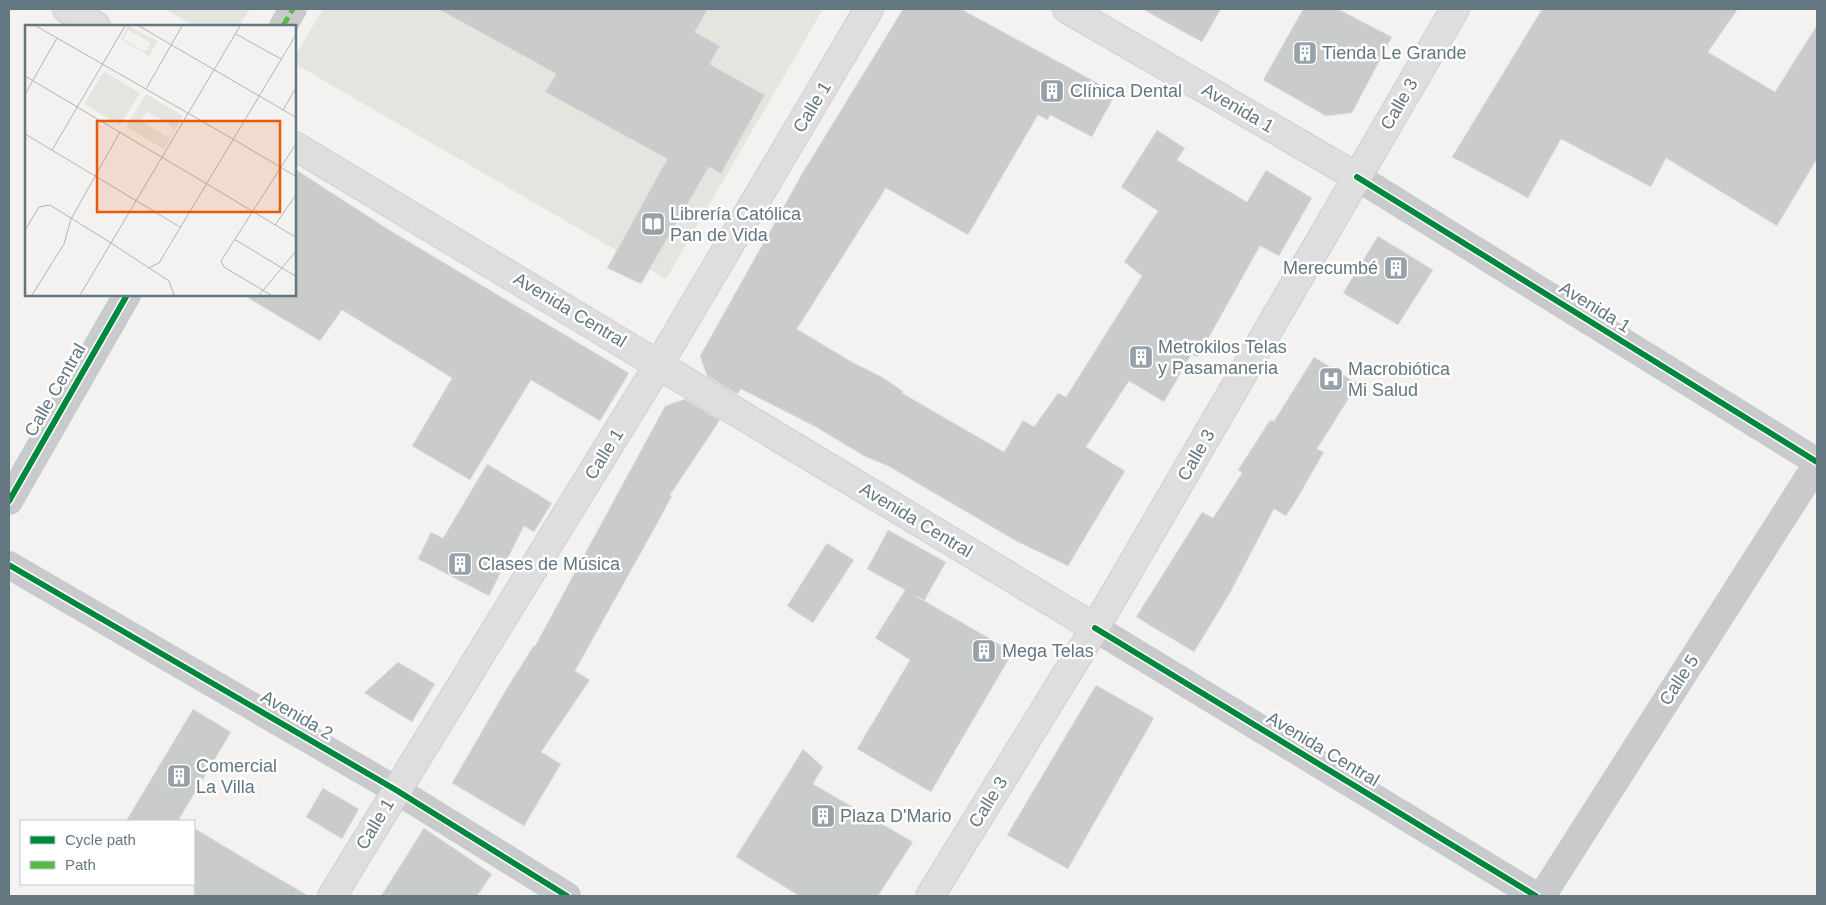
<svg xmlns="http://www.w3.org/2000/svg" width="1826" height="905" font-family="Arial,sans-serif">
	<style>
		.green { fill: #e3e5df }
		.building { fill: #cacccc; stroke: #e2e2e1 }
		.lines { fill: none; stroke-linecap: round; stroke-linejoin: round }
		.major-casing { stroke: #cfcfcf; stroke-width: 30 }
		.minor { stroke: #c8cacb; stroke-width: 28 }
		.major { stroke: #dededf; stroke-width: 28 }
		.quiet { stroke: #58b947; stroke-width: 5; stroke-dasharray: 10 5; stroke-linecap: butt }
		.cycleway-casing { stroke: #fff; stroke-width: 9 }
		.cycleway { stroke: #00873e; stroke-width: 6 }
		.labels { text-anchor: middle; dominant-baseline: central; stroke-width: 5; stroke-linejoin: round; paint-order: stroke }
		.poi-label { font-size: 18px; fill: #647780; stroke: #fff; text-anchor: start }
		.street-label { font-size: 18px; fill: #647780; stroke: #fff }
		.inset-road { fill: none; stroke: #adb6ba; stroke-width: 1 }
		.view { fill: #e8590c; fill-opacity: 0.15; stroke: #e8590c; stroke-width: 2.5 }
		.inset-edge { fill: none; stroke: #647780; stroke-width: 2.5 }
	</style>
	<rect width="100%" height="100%" fill="#f3f2f1"/>
	<g class="green">
		<polygon points="165,9 250,9 239,26 194,26"/>
		<polygon points="323,9 438,9 556,74 546,91 630,124 721,174 765,95 710,64 719,46 695,32 704,16 692,9 823,9 666,279 295,64 295,56"/>
	</g>
	<g class="building">
		<polygon points="438,9 708,9 695,32 720,46 710,64 765,95 721,174 709,167 641,284 607,268 667,159 545,92 556,74"/>
		<polygon points="903,9 961,9 1116,93 1092,137 1050,115 1048,120 1038,115 968,235 886,188 797,329 852,362 882,377 903,391 902,393 1004,452 1023,420 1034,427 1058,393 1066,397 1142,276 1124,262 1158,211 1121,187 1157,130 1185,148 1177,160 1247,202 1266,170 1312,198 1279,256 1260,246 1198,357 1191,355 1164,402 1129,381 1086,447 1125,471 1068,566 1016,541 888,466 864,456 816,427 741,389 737,394 707,376 700,356 803,172"/>
		<polygon points="1142,9 1221,9 1202,42"/>
		<polygon points="1303,9 1338,9 1392,37 1352,113 1326,116 1263,80"/>
		<polygon points="1542,9 1738,9 1708,52 1775,92 1817,25 1817,159 1777,226 1666,158 1651,187 1561,139 1528,198 1452,157"/>
		<polygon points="295,169 391,231 629,373 600,421 531,380 470,480 412,446 452,378 342,310 320,341 243,295 295,295"/>
		<polygon points="1378,236 1433,270 1398,325 1343,293"/>
		<polygon points="1314,357 1358,384 1317,449 1324,452 1294,504 1286,516 1274,509 1230,593 1194,652 1136,617 1202,512 1213,518 1242,473 1238,470 1270,420 1274,421"/>
		<polygon points="685,399 720,420 670,495 672,496 658,522 575,671 590,680 541,752 561,764 524,826 452,783 504,693 534,645 535,646 665,406"/>
		<polygon points="487,464 552,503 534,532 524,526 489,596 418,559 431,532 443,538"/>
		<polygon points="888,530 946,562 924,601 916,596 1013,652 931,792 857,749 910,660 875,638 905,590 867,569"/>
		<polygon points="827,543 854,560 813,623 787,606"/>
		<polygon points="398,662 435,684 412,722 364,693"/>
		<polygon points="1096,685 1154,718 1068,869 1007,835"/>
		<polygon points="193,709 231,732 178,821 126,821"/>
		<polygon points="803,749 823,767 813,784 913,842 878,896 799,896 736,857"/>
		<polygon points="323,788 359,809 342,839 306,817"/>
		<polygon points="194,828 259,867 309,896 194,896"/>
		<polygon points="424,828 492,874 477,896 381,896"/>
	</g>
	<g class="lines">
		<defs>
			<g id="major">
				<polyline points="67,9 96,26"/>
				<polyline points="1067,9 1357,177"/>
				<polyline points="295,146 1095,628"/>
				<polyline points="332,896 659,364 869,9"/>
				<polyline points="930,896 1095,628 1455,9"/>
			</g>
		</defs>
		<use href="#major" class="major-casing"/>
		<g class="minor">
			<polyline points="283,26 293,9"/>
			<polyline points="1357,177 1817,462"/>
			<polyline points="9,501 127,295"/>
			<polyline points="9,565 396,790 567,896"/>
			<polyline points="1095,628 1536,896"/>
			<polyline points="1542,896 1817,464"/>
		</g>
		<use href="#major" class="major"/>
		<polyline class="quiet" points="283,26 293,9"/>
		<defs>
			<g id="cycleway">
				<polyline points="1357,177 1817,462"/>
				<polyline points="9,501 127,295"/>
				<polyline points="9,565 396,790 567,896"/>
				<polyline points="1095,628 1536,896"/>
			</g>
		</defs>
		<use href="#cycleway" class="cycleway-casing"/>
		<use href="#cycleway" class="cycleway"/>
	</g>
	<defs>
		<symbol id="building-square" viewBox="-11 -11 22 22"><rect x="-9" y="-9" width="18" height="18" rx="4" fill="#96a2a8" stroke="#fff"/><path d="M-4-6H4V6H1V3H-1V6H-4ZM-2.5-4.3h1.7v1.8h-1.7ZM.8-4.3h1.7v1.8H.8ZM-2.5-1h1.7V.8h-1.7ZM.8-1h1.7V.8H.8Z" fill="#fff"/></symbol>
		<symbol id="library-square" viewBox="-11 -11 22 22"><rect x="-9" y="-9" width="18" height="18" rx="4" fill="#96a2a8" stroke="#fff"/><path d="M-6-4Q-3-5.5-.7-3.5V5Q-3 3-6 4ZM6-4Q3-5.5 .7-3.5V5Q3 3 6 4Z" fill="#fff"/></symbol>
		<symbol id="hospital-square" viewBox="-11 -11 22 22"><rect x="-9" y="-9" width="18" height="18" rx="4" fill="#96a2a8" stroke="#fff"/><path d="M-5-5h3v3.5h4V-5h3V5h-3V1.5h-4V5h-3Z" fill="#fff"/></symbol>
	</defs>
	<g fill-rule="evenodd">
		<use href="#building-square" x="1291" y="39" width="28" height="28"/>
		<use href="#building-square" x="1038" y="77" width="28" height="28"/>
		<use href="#library-square" x="639" y="210" width="28" height="28"/>
		<use href="#building-square" x="1382" y="254" width="28" height="28"/>
		<use href="#building-square" x="1127" y="343" width="28" height="28"/>
		<use href="#hospital-square" x="1317" y="365" width="28" height="28"/>
		<use href="#building-square" x="446" y="550" width="28" height="28"/>
		<use href="#building-square" x="970" y="637" width="28" height="28"/>
		<use href="#building-square" x="165" y="762" width="28" height="28"/>
		<use href="#building-square" x="809" y="802" width="28" height="28"/>
	</g>
	<g class="labels">
		<g class="poi-label">
			<text x="1322" y="53">Tienda Le Grande</text>
			<text x="1070" y="91">Clínica Dental</text>
			<text x="670" y="214">Librería Católica<tspan x="670" dy="21">Pan de Vida</tspan></text>
			<text x="1378" y="268" text-anchor="end">Merecumbé</text>
			<text x="1158" y="347">Metrokilos Telas<tspan x="1158" dy="21">y Pasamaneria</tspan></text>
			<text x="1348" y="369">Macrobiótica<tspan x="1348" dy="21">Mi Salud</tspan></text>
			<text x="478" y="564">Clases de Música</text>
			<text x="1002" y="651">Mega Telas</text>
			<text x="196" y="766">Comercial<tspan x="196" dy="21">La Villa</tspan></text>
			<text x="840" y="816">Plaza D'Mario</text>
		</g>
		<g class="street-label">
			<text transform="translate(1399 104) rotate(-60)">Calle 3</text>
			<text transform="translate(812 107) rotate(-59)">Calle 1</text>
			<text transform="translate(1238 108) rotate(30)">Avenida 1</text>
			<text transform="translate(1595 307) rotate(32)">Avenida 1</text>
			<text transform="translate(570 310) rotate(31)">Avenida Central</text>
			<text transform="translate(55 390) rotate(-60)">Calle Central</text>
			<text transform="translate(604 454) rotate(-58)">Calle 1</text>
			<text transform="translate(1196 455) rotate(-60)">Calle 3</text>
			<text transform="translate(916 520) rotate(31)">Avenida Central</text>
			<text transform="translate(1679 680) rotate(-57)">Calle 5</text>
			<text transform="translate(297 715) rotate(30)">Avenida 2</text>
			<text transform="translate(1323 749) rotate(31)">Avenida Central</text>
			<text transform="translate(988 802) rotate(-58)">Calle 3</text>
			<text transform="translate(375 824) rotate(-59)">Calle 1</text>
		</g>
	</g>
	<g transform="translate(25 25)">
		<rect width="271" height="271" fill="#f3f2f1"/>
		<path d="M 103,1 L 133,16 L 124,31 L 96,14 ZM 103,5 L 126,18 L 121,27 L 98,14 ZM 79,46 L 115,68 L 95,100 L 59,79 ZM 121,69 L 158,91 L 139,124 L 101,102 ZM 121,87 L 142,97 L 149,105 L 144,113 L 116,96 Z" fill="#e3e5df" fill-rule="evenodd"/>
		<path class="inset-road" d="M 11,1 L 208,114M 114,1 L 272,93M 211,9 L 256,34M 0,51 L 182,159M 121,64 L 157,1M 0,69 L 32,13M 258,85 L 272,61M 0,109 L 155,202M 208,114 L 272,152M 27,125 L 100,1M 182,159 L 272,213M 250,200 L 271,170M 0,205 L 14,182 L 25,180 L 86,218 L 55,270M 209,214 L 272,252M 123,243 L 134,238 L 272,8M 7,270 L 39,219 L 46,194 L 95,107M 149,270 L 144,256 L 86,218 L 215,1M 234,270 L 272,225M 246,270 L 199,242 L 196,236 L 272,117"/>
		<path class="view" d="M 72,96 L 255,96 L 255,187 L 72,187 Z"/>
		<rect width="271" height="271" class="inset-edge"/>
	</g>
	<rect width="1826" height="905" fill="none" stroke="#647780" stroke-width="20"/>
	<rect x="20" y="820" width="175" height="65" fill="#ffffff" stroke="#c1c9cc"/>
	<rect x="30" y="836" width="25" height="8" fill="#00873e" stroke="#c1c9cc"/>
	<text x="65" y="845" font-size="15" fill="#647780">Cycle path</text>
	<rect x="30" y="861" width="25" height="8" fill="#58b947" stroke="#c1c9cc"/>
	<text x="65" y="870" font-size="15" fill="#647780">Path</text>
</svg>
